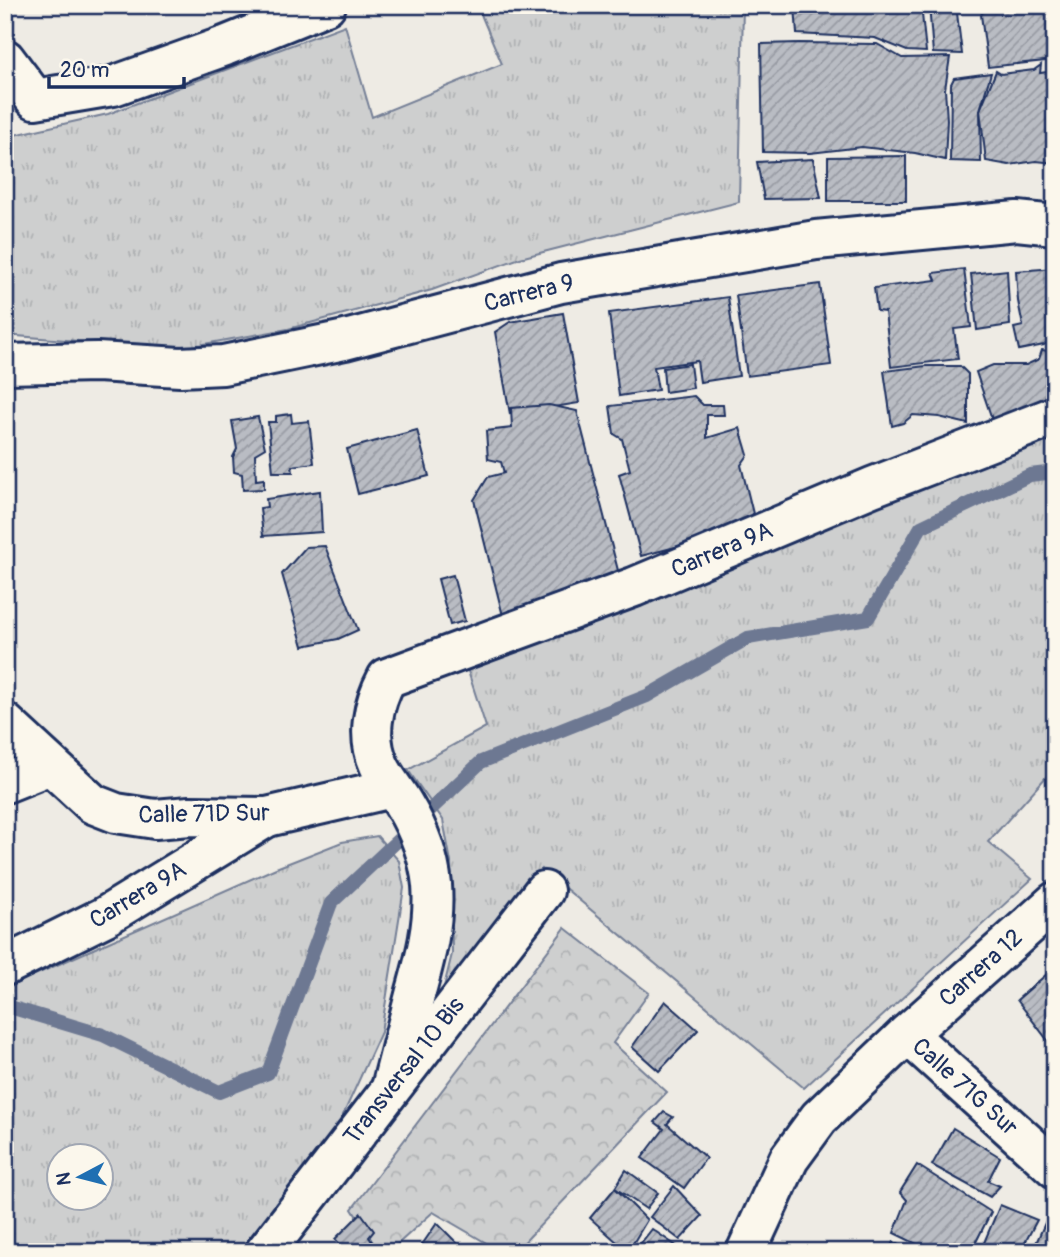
<svg xmlns="http://www.w3.org/2000/svg" width="1060" height="1257" font-family="Pangolin,sans-serif">
	<style>
		.grass { fill: url(#grass-tufts); stroke: #747f96; stroke-width: 2; fill-rule: evenodd }
		.forest { fill: url(#forest-crowns); stroke: #747f96; stroke-width: 2 }
		.lines { fill: none; stroke-linecap: round; stroke-linejoin: round }
		.stream { stroke: #6d7892; stroke-width: 14 }
		.building { fill: url(#building-hatch); stroke: #1b2f5e; stroke-width: 2 }
		.minor-casing { stroke: #1b2f5e; stroke-width: 44 }
		.minor { stroke: #fbf7ec; stroke-width: 38 }
		.labels { text-anchor: middle; dominant-baseline: central; stroke-width: 7; stroke-linejoin: round; paint-order: stroke }
		.street-label { font-size: 24px; fill: #1b2f5e; stroke: #fbf7ec }
	</style>
	<defs>
		<pattern id="grass-tufts" width="24" height="20" patternUnits="userSpaceOnUse" patternTransform="scale(1.75)"><rect width="24" height="20" fill="#cecfcf"/><path d="M3 7l-1-3M5 7V3M7 7l1-3M15 17l-1-3M17 17v-4M19 17l1-3" fill="none" stroke="#b0b2b4"/></pattern>
		<pattern id="forest-crowns" width="20" height="18" patternUnits="userSpaceOnUse" patternTransform="scale(1.75)"><rect width="20" height="18" fill="#cecfcf"/><path d="M2 6a3 3 0 1 1 6 0M12 15a3 3 0 1 1 6 0" fill="none" stroke="#b0b2b4"/></pattern>
		<pattern id="building-hatch" width="6" height="6" patternUnits="userSpaceOnUse" patternTransform="scale(1.75)"><rect width="6" height="6" fill="#b9bcc3"/><path d="M-1 1l2-2M0 6l6-6M5 7l2-2" fill="none" stroke="#9699a2"/></pattern>
	</defs>
	<rect width="100%" height="100%" fill="#eeebe4"/>
	<filter id="ink" filterUnits="userSpaceOnUse"><feTurbulence type="fractalNoise" baseFrequency=".0143" numOctaves="2"/><feDisplacementMap in="SourceGraphic" scale="14" xChannelSelector="R" yChannelSelector="G"/><feConvolveMatrix kernelMatrix="1 2 1 2 8 2 1 2 1" color-interpolation-filters="sRGB"/></filter>
	<g filter="url(#ink)">
		<g class="grass">
			<polygon points="477,5 743,5 739,202 520,258 432,290 288,329 176,349 5,335 5,137 108,114 345,25 372,117 502,64"/>
			<polygon points="1055,419 1055,767 988,842 1032,879 804,1088 542,869 440,1003 452,954 451,862 443,820 408,770 486,727 467,668"/>
			<path d="M 377,836 L 399,861 L 404,888 L 381,1032 L 333,1137 L 238,1252 L 5,1252 L 5,988 L 276,868 L 342,842 ZM 60,1156 L 102,1156 L 102,1198 L 60,1198 Z"/>
		</g>
		<polygon class="forest" points="565,928 649,993 613,1043 667,1092 515,1252 502,1252 433,1212 389,1252 379,1252 352,1209"/>
		<g class="lines">
			<polyline class="stream" points="5,1011 10,1007 103,1035 219,1092 268,1073 331,903 481,762 647,696 748,638 868,618 921,527 1030,475 1055,472"/>
		</g>
		<g class="building">
			<polygon points="795,5 921,5 926,52 907,51 875,38 797,34"/>
			<polygon points="929,5 956,5 962,54 933,53"/>
			<polygon points="1050,5 1054,60 988,67 981,15 987,5"/>
			<polygon points="799,43 877,44 902,58 950,57 945,89 947,120 945,160 915,153 862,147 810,153 763,152 761,44"/>
			<polygon points="1041,65 1040,73 1055,71 1055,163 1036,161 1009,165 986,161 980,110 996,71 1001,74 1034,70"/>
			<polygon points="991,73 980,110 981,162 950,161 951,84 954,78"/>
			<polygon points="906,156 906,201 828,201 828,157"/>
			<polygon points="813,159 821,198 764,199 757,162"/>
			<polygon points="1055,268 1055,337 1044,345 1019,350 1014,328 1023,326 1018,301 1016,271"/>
			<polygon points="964,269 971,327 954,329 958,359 891,367 885,312 877,311 874,288 936,280 933,273"/>
			<polygon points="1007,270 1010,325 977,330 971,274"/>
			<polygon points="820,284 831,365 747,376 736,295"/>
			<polygon points="728,297 739,376 700,382 697,361 654,367 658,390 619,396 609,313"/>
			<polygon points="563,313 579,403 510,414 495,332 510,322"/>
			<polygon points="1042,350 1055,352 1055,394 993,422 976,372 993,365 1026,365 1039,359"/>
			<polygon points="690,364 693,388 665,392 663,368"/>
			<polygon points="926,366 960,366 968,374 968,424 939,417 913,415 903,423 892,426 884,371"/>
			<polygon points="694,396 703,405 723,405 724,415 707,415 707,438 740,428 748,455 741,465 756,526 641,556 619,474 630,470 622,439 614,434 610,406"/>
			<polygon points="549,405 577,411 622,586 503,616 474,500 488,477 504,473 501,462 488,459 486,431 512,428 511,408"/>
			<polygon points="291,414 292,423 309,421 314,463 292,466 293,472 273,472 268,422 276,422 276,416"/>
			<polygon points="258,417 265,448 255,454 256,480 264,479 264,489 243,490 242,474 234,472 233,457 237,449 232,421"/>
			<polygon points="417,430 429,476 358,494 347,449"/>
			<polygon points="320,491 322,532 263,536 260,508 267,507 266,499"/>
			<polygon points="325,546 358,630 338,639 303,646 282,574 306,547"/>
			<polygon points="453,575 465,621 450,625 438,579"/>
			<polygon points="1055,967 1055,1050 1017,1000"/>
			<polygon points="665,1001 698,1030 659,1071 632,1047"/>
			<polygon points="664,1112 673,1117 667,1124 706,1158 684,1188 642,1158 664,1129 655,1122"/>
			<polygon points="953,1128 1000,1157 988,1181 1000,1186 990,1197 932,1165"/>
			<polygon points="917,1165 991,1212 971,1252 933,1252 894,1233 907,1200 900,1192"/>
			<polygon points="626,1170 658,1193 646,1209 615,1188"/>
			<polygon points="674,1186 702,1216 680,1240 650,1217"/>
			<polygon points="615,1188 647,1220 628,1252 590,1218"/>
			<polygon points="1054,1203 1055,1252 1032,1252"/>
			<polygon points="1000,1205 1037,1220 1020,1252 980,1252"/>
			<polygon points="361,1213 374,1231 369,1237 376,1248 372,1252 348,1252 335,1239"/>
			<polygon points="437,1223 466,1252 417,1252"/>
			<polygon points="652,1229 685,1252 634,1252"/>
			<polygon points="894,1242 913,1252 888,1252"/>
		</g>
		<g class="lines">
			<defs>
				<g id="minor">
					<polyline points="5,59 35,99 113,86 225,46 326,5"/>
					<polyline points="5,364 97,362 180,367 223,365 345,340 561,283 816,240 1017,221 1055,225"/>
					<polyline points="5,723 93,804 116,813 155,819 190,816 267,817 392,788"/>
					<polyline points="5,783 50,765"/>
					<polyline points="5,966 104,917 267,817"/>
					<polyline points="907,1034 1055,1168"/>
					<path d="M 391,1088 C 399,1057 407,1026 415,995 C 425,959 435,924 432,885 C 429,856 419,830 404,805 C 396,791 385,779 379,765 C 366,736 373,704 387,678 L 634,587 L 872,487 L 1055,416"/>
					<polyline points="265,1252 544,891"/>
					<polyline points="746,1252 789,1159 819,1118 907,1034 1055,902"/>
				</g>
			</defs>
			<use href="#minor" class="minor-casing"/>
			<use href="#minor" class="minor"/>
		</g>
	</g>
	<g class="labels">
		<g class="street-label">
			<text transform="translate(529 293) rotate(-14)">Carrera 9</text>
			<text transform="translate(722 550) rotate(-23)">Carrera 9A</text>
			<text transform="translate(204 814) rotate(-1)">Calle 71D Sur</text>
			<text transform="translate(138 895) rotate(-31)">Carrera 9A</text>
			<text transform="translate(981 968) rotate(-42)">Carrera 12</text>
			<text transform="translate(404 1071) rotate(-52)">Transversal 10 Bis</text>
			<text transform="translate(965 1087) rotate(42)">Calle 71G Sur</text>
		</g>
	</g>
	<rect width="1060" height="1257" fill="none" stroke="#fbf7ec" stroke-width="28"/>
	<rect x="14" y="14" width="1032" height="1229" fill="none" stroke="#1b2f5e" stroke-width="2.5" filter="url(#ink)"/>
	<g transform="translate(80 1177) rotate(263)"><circle r="33" fill="#fbf7ec" stroke="#a1a7b3" stroke-width="2"/>
	<path d="M0-5L12 26L0 18L-12 26Z" fill="#1f6fb2"/>
	<text y="-10" font-size="19" font-weight="bold" text-anchor="middle" fill="#1b2f5e">N</text>
	</g>
	<path d="M49 77v10h135v-10" fill="none" stroke="#1b2f5e" stroke-width="3.5"/>
	<text x="60" y="77" font-size="21" fill="#1b2f5e" stroke="#fbf7ec" stroke-width="5" paint-order="stroke">20 m</text>
</svg>
